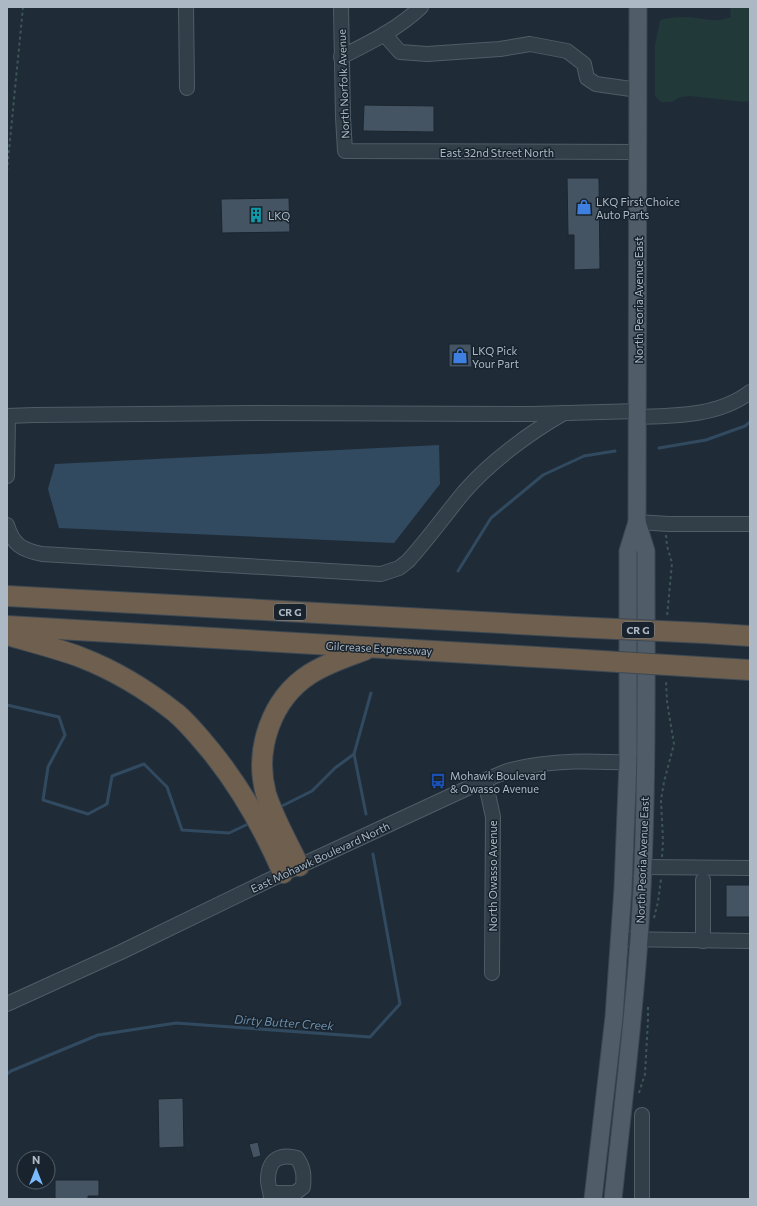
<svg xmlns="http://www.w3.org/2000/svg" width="757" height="1206" font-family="Commissioner,sans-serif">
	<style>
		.green { fill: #213939 }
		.water { fill: #314a60 }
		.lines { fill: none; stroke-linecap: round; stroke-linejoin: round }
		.stream { stroke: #314a60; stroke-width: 3 }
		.building { fill: #455462; stroke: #1a252f }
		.minor-casing { stroke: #505c66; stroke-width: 16 }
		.major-casing { stroke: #3c4752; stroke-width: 19 }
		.highway-casing { stroke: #3d4953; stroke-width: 22 }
		.path { stroke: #3e5556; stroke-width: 2; stroke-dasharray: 3 3; stroke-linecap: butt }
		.minor { stroke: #323e48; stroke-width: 14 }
		.major { stroke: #505d69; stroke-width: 17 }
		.highway { stroke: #6f5f4f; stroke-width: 20 }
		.highway-bridge-casing { stroke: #3d4953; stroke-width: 22; stroke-linecap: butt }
		.highway-bridge { stroke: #6f5f4f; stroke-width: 20 }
		.labels { text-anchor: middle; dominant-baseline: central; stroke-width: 3; stroke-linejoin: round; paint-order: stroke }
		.shield { fill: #18232d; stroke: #808c97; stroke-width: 1 }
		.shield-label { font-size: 10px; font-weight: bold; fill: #acb9c5 }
		.street-label { font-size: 11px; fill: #acb9c5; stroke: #18232d }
		.poi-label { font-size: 11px; fill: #acb9c5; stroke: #18232d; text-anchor: start }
		.water-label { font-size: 12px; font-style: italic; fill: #6b8daa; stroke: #18232d }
	</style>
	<rect width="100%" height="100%" fill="#1f2c38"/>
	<path class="green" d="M 730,7 L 750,7 L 750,101 L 744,102 L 690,96 L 680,97 L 672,102 L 661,102 L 655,96 L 655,45 L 660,20 C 672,17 685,16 697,18 C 711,20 717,22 731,17 Z"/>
	<polygon class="water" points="439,445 440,484 394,543 59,528 48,489 55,464"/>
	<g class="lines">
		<g class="stream">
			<polyline points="659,448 706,440 745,426 750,422"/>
			<polyline points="458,571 491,518 543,475 584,456 615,451"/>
			<polyline points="7,705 59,717 65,735 48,767 43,800 88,814 107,804 112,776 144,764 167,787 182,830 229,833 248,824"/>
			<polyline points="278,808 312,791 335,768 354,754"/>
			<polyline points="366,814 354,754 371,693"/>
			<polyline points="7,1074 11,1071 98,1035 176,1023 370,1037 400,1004 373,854"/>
		</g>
	</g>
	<g class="building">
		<polygon points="364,105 434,106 434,132 363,131"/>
		<polygon points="567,178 599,178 600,269 574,270 574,235 568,235"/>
		<polygon points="289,198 290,232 222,233 221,199"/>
		<polygon points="449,344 471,344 472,367 449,367"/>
		<rect x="726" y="885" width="24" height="32"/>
		<polygon points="183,1098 184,1147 159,1148 158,1099"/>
		<polygon points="258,1142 261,1156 253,1158 249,1144"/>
		<polygon points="55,1180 99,1180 99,1196 88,1196 88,1199 55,1199"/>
	</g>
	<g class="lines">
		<defs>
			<g id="minor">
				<polyline points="186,7 187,88"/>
				<polyline points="341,7 343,117 345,151 638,152"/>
				<polyline points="384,34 400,52 427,54 500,49 530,44 567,51 584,64 587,78 596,84 638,90"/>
				<path d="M 341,57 C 369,43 398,29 421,7"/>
				<polyline points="7,416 34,415 256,413 532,414 638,411"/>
				<path d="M 638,417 C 675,416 719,416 750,392"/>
				<polyline points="7,476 8,416"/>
				<polyline points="637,522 669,524 750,524"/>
				<path d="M 7,525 C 13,545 22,550 42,554 L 381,574 L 399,568 L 408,561 C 428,539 445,515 464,492 C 490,462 529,433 564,413"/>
				<polyline points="485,780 493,817 492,973"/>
				<polyline points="643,867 750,868"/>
				<polyline points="703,880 703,941"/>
				<polyline points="619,939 750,941"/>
				<path d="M 7,1004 L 121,952 L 265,882 L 485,780 C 494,777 503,772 511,770 C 552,759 595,761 637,763"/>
				<polyline points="642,1115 642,1199"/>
				<path d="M 271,1193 L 295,1193 L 303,1187 C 304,1176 304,1168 297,1158 C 279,1153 268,1160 268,1180 C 268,1186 271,1193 271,1199"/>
			</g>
			<g id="major">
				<polyline points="593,1199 614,1017 623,888 628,762 628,551 637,522 638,7"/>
				<path d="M 613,1199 C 622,1113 633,1026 639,939 C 648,810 646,680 646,551 L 637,522"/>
			</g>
			<g id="highway">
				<polyline points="7,596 573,627"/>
				<polyline points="7,626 570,659"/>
				<polyline points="704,633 750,636"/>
				<path d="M 7,635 C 31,642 56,648 80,657 C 114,670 147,690 176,713 C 189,724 200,738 211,751 C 241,788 264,829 283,873"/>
				<polyline points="700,667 750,670"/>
				<path d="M 299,866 C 288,843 274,819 266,794 C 254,750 271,699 310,674 C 327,663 346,657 365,650"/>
			</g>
		</defs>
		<use href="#minor" class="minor-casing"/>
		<use href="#major" class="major-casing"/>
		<use href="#highway" class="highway-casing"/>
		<g class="path">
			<polyline points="7,171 23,7"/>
			<polyline points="666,535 667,546 672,563 667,617"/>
			<polyline points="662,857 663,841 661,800 664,782 674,744 667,702 666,680"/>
			<polyline points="654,918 658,902 661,879"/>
			<polyline points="639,1093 645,1074 648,1020 648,1004"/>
		</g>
		<use href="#minor" class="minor"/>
		<use href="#major" class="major"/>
		<use href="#highway" class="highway"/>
		<defs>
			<g id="highway-bridge">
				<polyline points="573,627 704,633"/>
				<polyline points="570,659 700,667"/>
			</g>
		</defs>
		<use href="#highway-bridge" class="highway-bridge-casing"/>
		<use href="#highway-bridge" class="highway-bridge"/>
	</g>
	<defs>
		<symbol id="shop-bare" viewBox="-9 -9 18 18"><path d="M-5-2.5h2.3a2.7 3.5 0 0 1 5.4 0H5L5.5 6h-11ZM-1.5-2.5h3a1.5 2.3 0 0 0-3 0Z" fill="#3f7fe0" stroke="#18232d" stroke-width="2.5" paint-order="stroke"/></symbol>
		<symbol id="building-bare" viewBox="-9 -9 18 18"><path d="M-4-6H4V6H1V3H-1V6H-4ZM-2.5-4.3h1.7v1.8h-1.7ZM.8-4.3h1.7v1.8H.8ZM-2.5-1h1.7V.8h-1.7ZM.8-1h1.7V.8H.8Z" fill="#0f9aa8" stroke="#18232d" stroke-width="2.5" paint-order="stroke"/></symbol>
		<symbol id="bus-bare" viewBox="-9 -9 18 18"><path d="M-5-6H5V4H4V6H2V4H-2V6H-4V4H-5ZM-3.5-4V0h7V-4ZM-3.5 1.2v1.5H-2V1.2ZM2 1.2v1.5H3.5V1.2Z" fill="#1a4fb4" stroke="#18232d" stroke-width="2.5" paint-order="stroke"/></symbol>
	</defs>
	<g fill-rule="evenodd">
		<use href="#shop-bare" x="573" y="196" width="22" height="22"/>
		<use href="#building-bare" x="245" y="204" width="22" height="22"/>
		<use href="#shop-bare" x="449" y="345" width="22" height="22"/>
		<use href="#bus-bare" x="427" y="770" width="22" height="22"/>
	</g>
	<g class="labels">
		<g class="shield">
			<rect x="274" y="604" width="32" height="16" rx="3"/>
			<rect x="622" y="622" width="32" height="16" rx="3"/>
		</g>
		<g class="shield-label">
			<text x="290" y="612">CR G</text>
			<text x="638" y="630">CR G</text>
		</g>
		<g class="street-label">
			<text transform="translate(343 84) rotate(-92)">North Norfolk Avenue</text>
			<text x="497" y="152">East 32nd Street North</text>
			<text transform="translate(638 300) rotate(-90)">North Peoria Avenue East</text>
			<text transform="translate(379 648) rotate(3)">Gilcrease Expressway</text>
			<text transform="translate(320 857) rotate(-25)">East Mohawk Boulevard North</text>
			<text transform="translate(642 860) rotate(-88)">North Peoria Avenue East</text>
			<text transform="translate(492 876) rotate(-90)">North Owasso Avenue</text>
		</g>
		<g class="poi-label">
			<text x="596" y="201">LKQ First Choice<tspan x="596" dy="13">Auto Parts</tspan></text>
			<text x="268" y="215">LKQ</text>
			<text x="472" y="350">LKQ Pick<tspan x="472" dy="13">Your Part</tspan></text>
			<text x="450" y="775">Mohawk Boulevard<tspan x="450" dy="13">&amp; Owasso Avenue</tspan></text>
		</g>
		<g class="water-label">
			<text transform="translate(284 1022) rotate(4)">Dirty Butter Creek</text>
		</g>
	</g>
	<rect width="757" height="1206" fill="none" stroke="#acb9c5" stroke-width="16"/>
	<g transform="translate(36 1170)"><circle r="19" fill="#18232d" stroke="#535f6a"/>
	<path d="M0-3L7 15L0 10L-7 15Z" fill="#7abbfd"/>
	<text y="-6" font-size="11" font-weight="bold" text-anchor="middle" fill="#acb9c5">N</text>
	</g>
</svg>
